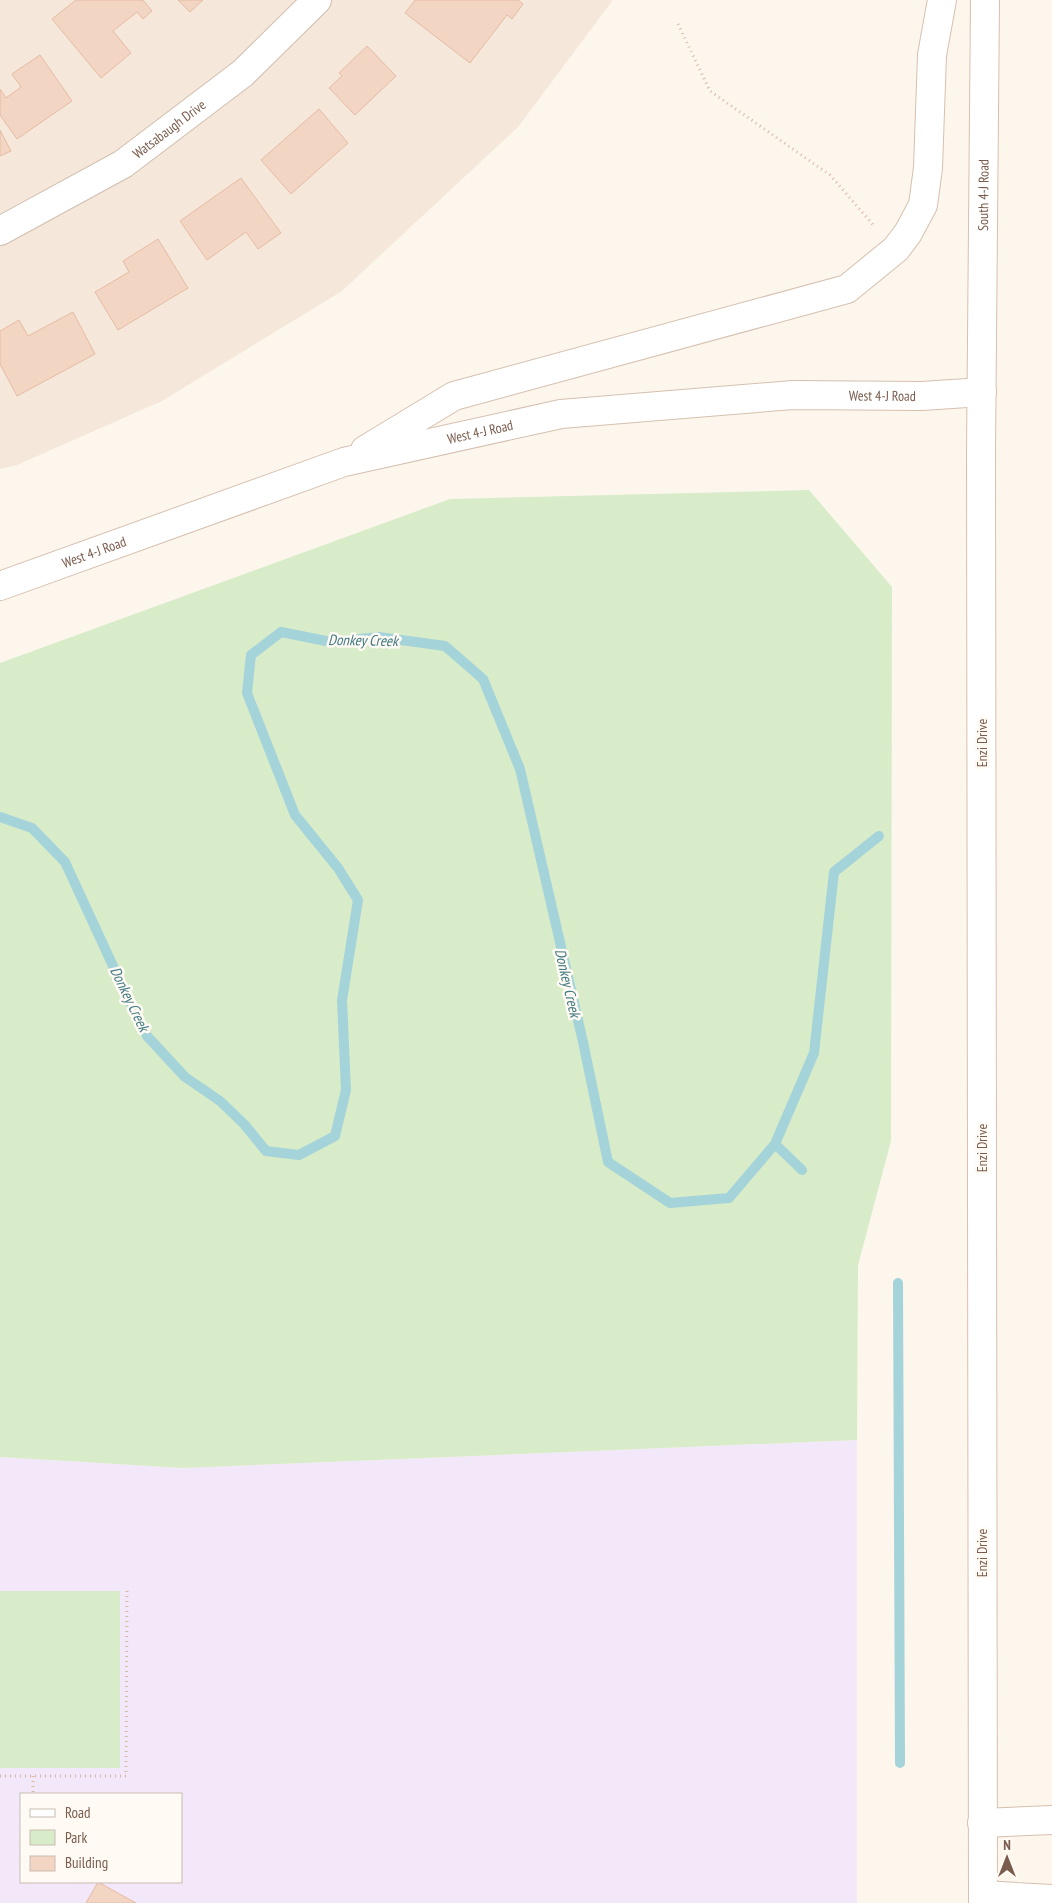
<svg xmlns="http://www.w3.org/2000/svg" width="1052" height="1903" font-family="'PT Sans Narrow',sans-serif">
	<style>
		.residential { fill: #f5e8da }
		.education { fill: #f3e8fa; fill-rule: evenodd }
		.green { fill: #d8ecc9 }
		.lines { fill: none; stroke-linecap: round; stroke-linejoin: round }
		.stream { stroke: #a5d3da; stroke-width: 10 }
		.building { fill: #f3d5c3; stroke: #e6bba3 }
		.street-casing { stroke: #d1beb0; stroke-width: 30 }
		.secondary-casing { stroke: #d6c0b0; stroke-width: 30 }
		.path { stroke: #d9b8a5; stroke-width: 3; stroke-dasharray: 1 4; stroke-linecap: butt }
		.street { stroke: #fff; stroke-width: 28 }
		.secondary { stroke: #fff; stroke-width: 28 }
		.labels { text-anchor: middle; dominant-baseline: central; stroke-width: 5; stroke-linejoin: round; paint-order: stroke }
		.street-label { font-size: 14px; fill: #7a5c4d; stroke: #fffaf3 }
		.water-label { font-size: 15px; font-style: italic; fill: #437c86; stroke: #fffaf3 }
	</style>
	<rect width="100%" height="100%" fill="#fdf6ec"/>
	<polygon class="residential" points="0,0 613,0 518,127 342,291 162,401 17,465 0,469"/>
	<path class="education" d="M 857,1440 L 857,1903 L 0,1903 L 0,1457 L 183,1468 ZM 21,1794 L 181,1794 L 181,1882 L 21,1882 Z"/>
	<g class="green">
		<polygon points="809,490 892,587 891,1141 858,1265 857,1440 183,1468 0,1457 0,663 450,499"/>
		<rect x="0" y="1591" width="120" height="177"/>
	</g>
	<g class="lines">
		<g class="stream">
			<polyline points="0,817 32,828 65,862 125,992 147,1036 185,1077 220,1101 244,1124 266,1151 299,1155 335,1136 346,1090 342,1000 358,900 338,868 295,815 247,693 251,655 281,632 331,642 379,637 445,646 483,679 520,769 583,1042 608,1162 670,1203 729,1198 775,1144 814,1053 834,872 879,836"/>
			<polyline points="775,1144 802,1170"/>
			<polyline points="898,1283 900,1763"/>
		</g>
	</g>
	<g class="building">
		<polygon points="76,0 143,0 152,11 143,19 137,12 113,31 131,53 101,78 52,19"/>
		<polygon points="178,0 203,0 190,12"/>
		<polygon points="415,0 518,0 523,4 512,19 507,15 470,63 405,13"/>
		<polygon points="367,46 396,76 355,115 329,88 342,76 339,73"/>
		<polygon points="40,55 72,101 17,139 0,115 0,89 6,98 21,87 12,74"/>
		<polygon points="319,109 348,143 291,194 261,160"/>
		<polygon points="0,130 11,151 0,156"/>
		<polygon points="241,178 281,233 258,249 246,232 207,260 180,221"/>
		<polygon points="158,239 188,288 118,330 95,292 129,272 123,261"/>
		<polygon points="73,312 95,354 17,396 0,364 0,331 19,320 28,336"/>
		<polygon points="98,1882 136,1903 86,1903"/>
	</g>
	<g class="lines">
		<defs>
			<g id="street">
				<path id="s1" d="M 0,231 L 123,164 L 243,73 L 317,0"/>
			</g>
			<g id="secondary">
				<polyline points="365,450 454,396 847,289 896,249 908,233 923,205 928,168 932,55 942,0"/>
				<path id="s2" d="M 0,586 L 344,462 L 561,414 L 793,395 L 922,396 L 982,392"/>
				<polyline points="982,1823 1052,1820"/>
				<polyline points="983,1895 1052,1899"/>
				<path id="s3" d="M 983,1903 L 981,453 L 985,0"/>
			</g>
		</defs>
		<use href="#street" class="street-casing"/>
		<use href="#secondary" class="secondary-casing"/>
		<g class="path">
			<polyline points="678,24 710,91 830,175 875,227"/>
			<polyline points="0,1776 126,1776 127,1591"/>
			<polyline points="33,1776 33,1794"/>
		</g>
		<use href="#street" class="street"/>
		<use href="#secondary" class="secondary"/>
	</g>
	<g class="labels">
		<g class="street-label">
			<text stroke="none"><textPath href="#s1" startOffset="198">Watsabaugh Drive</textPath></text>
			<text stroke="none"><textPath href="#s3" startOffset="1708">South 4-J Road</textPath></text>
			<text stroke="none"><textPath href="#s2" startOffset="910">West 4-J Road</textPath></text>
			<text stroke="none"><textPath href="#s2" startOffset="505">West 4-J Road</textPath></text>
			<text stroke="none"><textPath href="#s2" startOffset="100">West 4-J Road</textPath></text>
			<text transform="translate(982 743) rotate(-90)">Enzi Drive</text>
			<text transform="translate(982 1148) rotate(-90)">Enzi Drive</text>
			<text transform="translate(982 1553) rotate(-90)">Enzi Drive</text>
		</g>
		<g class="water-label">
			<text transform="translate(363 640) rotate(1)">Donkey Creek</text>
			<text transform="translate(568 983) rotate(77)">Donkey Creek</text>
			<text transform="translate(130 999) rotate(64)">Donkey Creek</text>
		</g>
	</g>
	<rect x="20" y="1793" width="162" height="90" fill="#fffaf3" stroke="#cabbb1"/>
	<rect x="30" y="1809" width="25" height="8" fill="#ffffff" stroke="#cabbb1"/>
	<text x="65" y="1818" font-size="15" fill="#7a5c4d">Road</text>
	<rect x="30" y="1830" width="25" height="15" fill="#d8ecc9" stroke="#cabbb1"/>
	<text x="65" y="1843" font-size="15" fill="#7a5c4d">Park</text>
	<rect x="30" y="1856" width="25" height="15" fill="#f3d5c3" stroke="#cabbb1"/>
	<text x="65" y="1868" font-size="15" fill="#7a5c4d">Building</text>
	<g transform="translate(1007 1858)" stroke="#fffaf3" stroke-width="4" paint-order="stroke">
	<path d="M0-4L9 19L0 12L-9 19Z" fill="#7a5c4d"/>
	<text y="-8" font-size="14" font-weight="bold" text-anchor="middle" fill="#7a5c4d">N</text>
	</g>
</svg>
